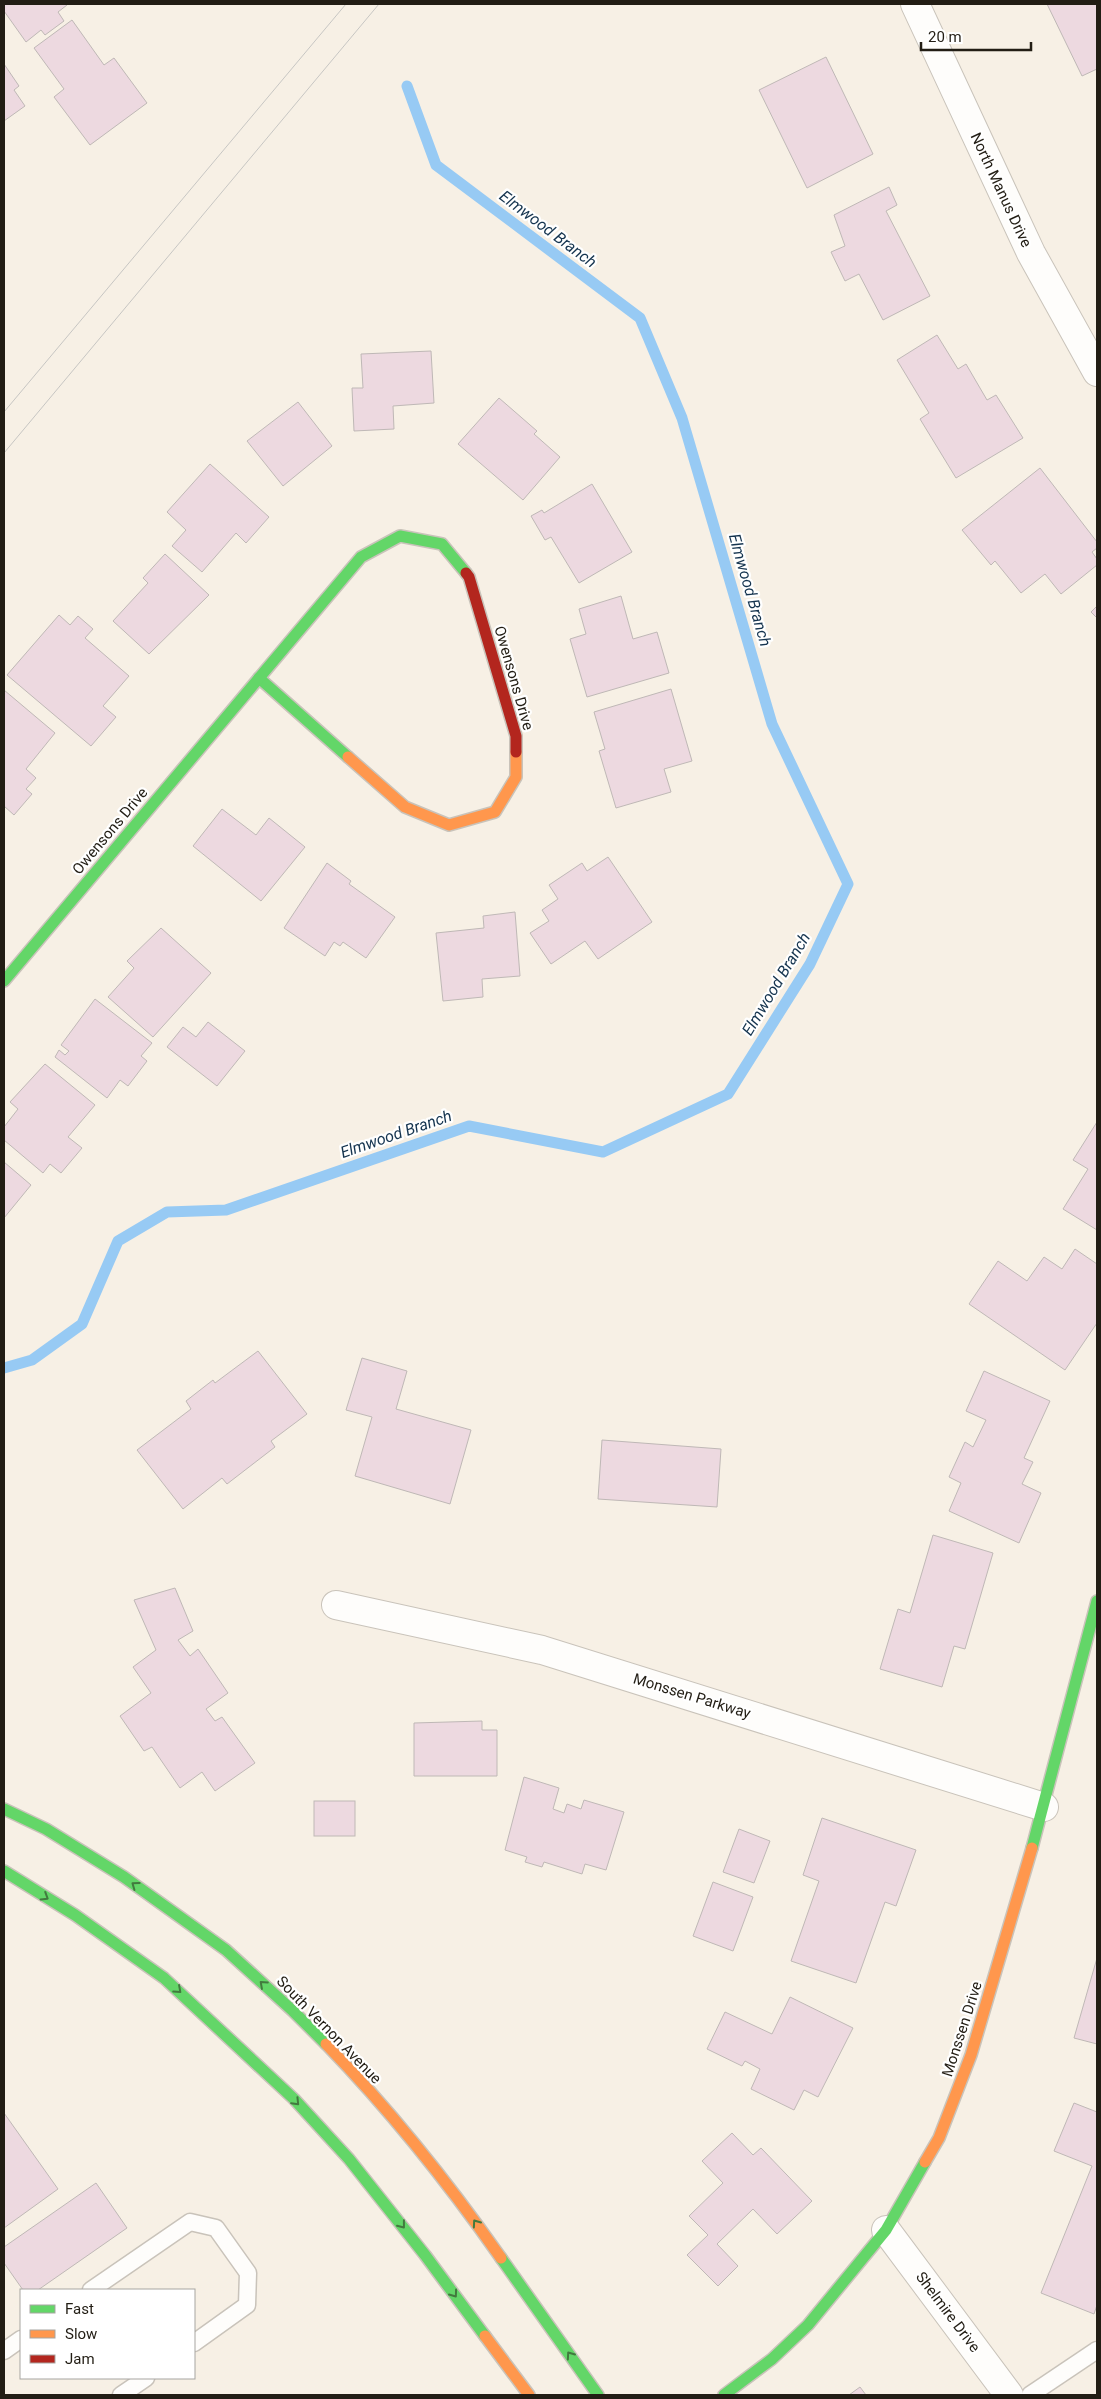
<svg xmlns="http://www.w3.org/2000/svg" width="1101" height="2399" font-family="Roboto,sans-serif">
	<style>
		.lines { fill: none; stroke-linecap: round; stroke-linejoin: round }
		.stream { stroke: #97caf4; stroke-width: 11 }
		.building { fill: #edd9e0; stroke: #bfb8b6 }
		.lane-casing { stroke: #c9c3ba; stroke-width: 19 }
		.street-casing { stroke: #c9c3ba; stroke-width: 30 }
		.fast-casing { stroke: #c9c3ba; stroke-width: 14 }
		.slow-casing { stroke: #c9c3ba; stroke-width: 14 }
		.jam-casing { stroke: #c9c3ba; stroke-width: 14 }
		.lane { stroke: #fefdfb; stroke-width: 16 }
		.street { stroke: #fefdfb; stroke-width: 28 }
		.fast { stroke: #63d668; stroke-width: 11 }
		.slow { stroke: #ff974d; stroke-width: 11 }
		.jam { stroke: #b3261e; stroke-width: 11 }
		.tram { stroke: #c7c6c3; stroke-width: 1 }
		.oneway { stroke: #427a3e }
		.labels { text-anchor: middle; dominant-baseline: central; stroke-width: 4.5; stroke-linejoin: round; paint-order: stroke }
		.street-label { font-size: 15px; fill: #221d14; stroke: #fff }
		.water-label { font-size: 16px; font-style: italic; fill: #15344f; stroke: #fff }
	</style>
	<rect width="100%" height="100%" fill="#f7f0e5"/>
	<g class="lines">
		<polyline class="stream" points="4,1368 32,1360 82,1324 118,1241 167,1212 226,1210 469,1126 603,1152 728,1094 810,964 848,884 772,724 682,418 640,318 436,165 407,86"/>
	</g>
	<g class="building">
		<polygon points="4,4 66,4 67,5 58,12 64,21 45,35 41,30 26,42 4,11"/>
		<polygon points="1047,4 1097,4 1097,69 1082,76"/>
		<polygon points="72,20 104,65 114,58 147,103 90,145 54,97 64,89 34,48"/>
		<polygon points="826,57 873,154 807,188 759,90"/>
		<polygon points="4,64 19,86 14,90 25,106 4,121"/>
		<polygon points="889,187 897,205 886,211 930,296 883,320 859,274 845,281 831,252 845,246 834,215"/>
		<polygon points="937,335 958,369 966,364 987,400 996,395 1023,438 956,478 920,419 929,413 897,360"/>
		<polygon points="431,351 434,403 393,406 394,429 354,431 352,388 363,388 361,354"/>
		<polygon points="499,398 537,431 534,434 560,457 523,500 458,444"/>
		<polygon points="298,402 332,446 283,486 247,441"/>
		<polygon points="210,464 269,517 246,543 236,533 202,572 172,546 186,530 167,512"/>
		<polygon points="1040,468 1097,542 1097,548 1092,552 1097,559 1097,565 1061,594 1045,574 1021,593 995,561 991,565 962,530"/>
		<polygon points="592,484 632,552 579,583 551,537 545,540 531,516 542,510 544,513"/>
		<polygon points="165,554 209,595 149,654 113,621 148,583 143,578"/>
		<polygon points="621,596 633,639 657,632 669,673 587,697 570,639 586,634 579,609"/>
		<polygon points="1097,606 1097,618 1091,612"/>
		<polygon points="59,615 70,625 78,616 93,629 85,638 129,676 103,706 116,717 91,746 7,675"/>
		<polygon points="671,689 692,761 664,769 671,792 616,808 599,751 605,749 594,712"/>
		<polygon points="4,690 55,733 26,769 36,778 26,789 32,794 14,815 4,806"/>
		<polygon points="222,809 256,835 269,818 305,847 261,901 193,846"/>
		<polygon points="608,857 652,922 598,959 585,941 551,964 530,933 549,921 542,910 558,899 549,885 582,863 587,871"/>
		<polygon points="327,863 351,881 349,884 395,917 366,958 343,942 340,946 334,942 325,956 284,928"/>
		<polygon points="515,912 520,976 482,979 483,997 443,1001 436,933 484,928 483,916"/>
		<polygon points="161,928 211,973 153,1037 108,997 134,968 127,961"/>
		<polygon points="95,999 152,1043 141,1056 147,1061 128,1086 120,1080 107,1098 55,1057 59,1050 65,1055 69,1051 61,1045"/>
		<polygon points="208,1022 245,1051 217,1086 167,1047 183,1027 196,1037"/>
		<polygon points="45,1064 95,1105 68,1137 82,1148 61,1173 50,1164 43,1173 4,1140 4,1127 18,1109 10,1102"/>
		<polygon points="1097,1122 1097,1230 1063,1209 1088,1169 1073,1160"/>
		<polygon points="4,1162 31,1185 4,1218"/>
		<polygon points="1075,1249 1097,1264 1097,1323 1065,1370 969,1304 998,1261 1027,1281 1044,1257 1062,1269"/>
		<polygon points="258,1351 307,1414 271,1441 275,1447 227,1484 222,1478 183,1509 137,1450 191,1409 186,1401 213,1380 215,1383"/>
		<polygon points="362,1358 407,1371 396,1409 471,1430 450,1504 355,1476 372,1417 346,1410"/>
		<polygon points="984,1371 1050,1401 1024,1458 1033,1462 1022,1484 1041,1493 1019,1543 949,1511 961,1483 949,1477 965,1442 973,1447 986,1420 966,1411"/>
		<polygon points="602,1440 721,1449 717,1507 598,1499"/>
		<polygon points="933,1535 993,1553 965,1649 954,1646 942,1687 880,1669 898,1609 910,1613"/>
		<polygon points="175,1588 193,1631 178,1640 190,1656 198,1649 228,1693 206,1709 215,1721 222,1717 255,1763 215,1791 202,1772 180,1788 152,1747 144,1751 120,1716 151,1693 133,1667 156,1650 134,1600"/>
		<polygon points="482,1721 482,1730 497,1730 497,1776 414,1776 414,1723"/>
		<polygon points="524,1777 559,1788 553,1809 564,1813 567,1804 581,1809 584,1800 624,1812 606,1870 585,1864 582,1874 544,1862 542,1867 525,1862 527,1857 505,1850"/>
		<rect x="314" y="1801" width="41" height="35"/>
		<polygon points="822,1818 916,1850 896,1906 885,1902 856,1983 791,1961 819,1881 803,1875"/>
		<polygon points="739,1829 770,1841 754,1883 723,1872"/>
		<polygon points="713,1882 753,1897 733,1951 693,1936"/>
		<polygon points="1097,1958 1097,2044 1074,2038"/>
		<polygon points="790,1997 853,2028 818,2097 804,2090 794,2110 751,2089 760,2069 745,2061 742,2066 707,2049 725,2012 772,2034"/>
		<polygon points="1074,2103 1097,2112 1097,2305 1094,2314 1041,2293 1092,2166 1054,2151"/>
		<polygon points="4,2113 58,2189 4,2228"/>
		<polygon points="732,2133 753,2155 761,2148 812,2201 777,2234 753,2209 717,2244 738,2266 718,2286 687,2255 708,2235 689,2216 723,2183 702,2161"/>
		<polygon points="96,2183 127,2228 38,2290 23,2290 4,2263 4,2247"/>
		<polygon points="860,2387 866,2395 849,2395"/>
	</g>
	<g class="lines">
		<defs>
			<g id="lane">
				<polyline points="91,2290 190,2222 216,2228 248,2273 247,2305 194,2343"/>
				<polyline points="4,2351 21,2339"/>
				<polyline points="121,2395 146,2378"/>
				<polyline points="1030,2395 1097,2350"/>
			</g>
			<g id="street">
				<polyline points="915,4 1031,253 1097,372"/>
				<polyline points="336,1605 542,1650 1044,1807"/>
				<polyline points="886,2230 1009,2395"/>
			</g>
			<g id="fast">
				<polyline points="259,678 348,757"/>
				<polyline points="4,981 361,557 400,536 442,544 466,573"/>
				<polyline points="4,1809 46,1829 124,1877 226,1950 293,2011 326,2044"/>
				<polyline points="1032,1848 1097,1601"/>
				<polyline points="4,1871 75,1915 164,1978 294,2099 349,2159 425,2255 485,2336"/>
				<polyline points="501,2258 598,2395"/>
				<polyline points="724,2395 772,2359 808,2325 886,2230 925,2162"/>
			</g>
			<g id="slow">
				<polyline points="348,757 405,807 449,825 495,812 516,777 516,752"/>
				<path d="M 326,2044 C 389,2109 449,2184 501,2258"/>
				<polyline points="925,2162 939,2138 971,2055 1032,1848"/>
				<polyline points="485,2336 529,2395"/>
			</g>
			<polyline id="jam" points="466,573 469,577 516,736 516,752"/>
		</defs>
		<use href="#lane" class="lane-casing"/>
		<use href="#street" class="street-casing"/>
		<use href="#fast" class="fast-casing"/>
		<use href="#slow" class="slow-casing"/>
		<use href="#jam" class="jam-casing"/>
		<use href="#lane" class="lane"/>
		<use href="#street" class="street"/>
		<use href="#fast" class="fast"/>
		<use href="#slow" class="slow"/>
		<use href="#jam" class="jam"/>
		<g class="tram">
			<polyline points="4,412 346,4"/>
			<polyline points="4,453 379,4"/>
		</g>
	</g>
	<defs><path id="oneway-chevron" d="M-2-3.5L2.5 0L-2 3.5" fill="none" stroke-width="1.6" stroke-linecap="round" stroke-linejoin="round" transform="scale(1.25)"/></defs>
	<g class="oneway">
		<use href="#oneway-chevron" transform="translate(135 1885) rotate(-144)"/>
		<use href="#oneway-chevron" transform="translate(45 1897) rotate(32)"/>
		<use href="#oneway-chevron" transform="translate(263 1984) rotate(-138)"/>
		<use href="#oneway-chevron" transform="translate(178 1990) rotate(42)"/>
		<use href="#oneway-chevron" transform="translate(296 2102) rotate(46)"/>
		<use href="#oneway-chevron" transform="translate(476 2223) rotate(-125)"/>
		<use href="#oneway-chevron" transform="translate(402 2225) rotate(52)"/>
		<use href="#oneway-chevron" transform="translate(454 2294) rotate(54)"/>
		<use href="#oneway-chevron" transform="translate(570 2355) rotate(-125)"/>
	</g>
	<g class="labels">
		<g class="street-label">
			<text transform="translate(1001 190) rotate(65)">North Manus Drive</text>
			<text transform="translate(514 678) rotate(74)">Owensons Drive</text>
			<text transform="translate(110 831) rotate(-50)">Owensons Drive</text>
			<text transform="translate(692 1696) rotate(17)">Monssen Parkway</text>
			<text transform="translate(962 2029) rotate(-72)">Monssen Drive</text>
			<text transform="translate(329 2030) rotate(46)">South Vernon Avenue</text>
			<text transform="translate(948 2312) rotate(53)">Shelmire Drive</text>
		</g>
		<g class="water-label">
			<text transform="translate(548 229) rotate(37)">Elmwood Branch</text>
			<text transform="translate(750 590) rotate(74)">Elmwood Branch</text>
			<text transform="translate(776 984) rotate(-59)">Elmwood Branch</text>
			<text transform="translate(396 1134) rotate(-19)">Elmwood Branch</text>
		</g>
	</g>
	<rect width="1101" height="2399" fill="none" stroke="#221d14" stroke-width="10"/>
	<rect x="20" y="2289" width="175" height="90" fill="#ffffff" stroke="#a7a5a1"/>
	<rect x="30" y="2305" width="25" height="8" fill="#63d668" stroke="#a7a5a1"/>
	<text x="65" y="2314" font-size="15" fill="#221d14">Fast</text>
	<rect x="30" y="2330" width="25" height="8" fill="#ff974d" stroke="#a7a5a1"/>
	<text x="65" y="2339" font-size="15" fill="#221d14">Slow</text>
	<rect x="30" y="2355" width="25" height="8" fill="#b3261e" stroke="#a7a5a1"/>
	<text x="65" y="2364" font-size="15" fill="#221d14">Jam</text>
	<path d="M921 42v8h110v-8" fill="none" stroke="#221d14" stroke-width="2.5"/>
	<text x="928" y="42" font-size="15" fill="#221d14" stroke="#ffffff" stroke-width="4" paint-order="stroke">20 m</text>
</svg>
